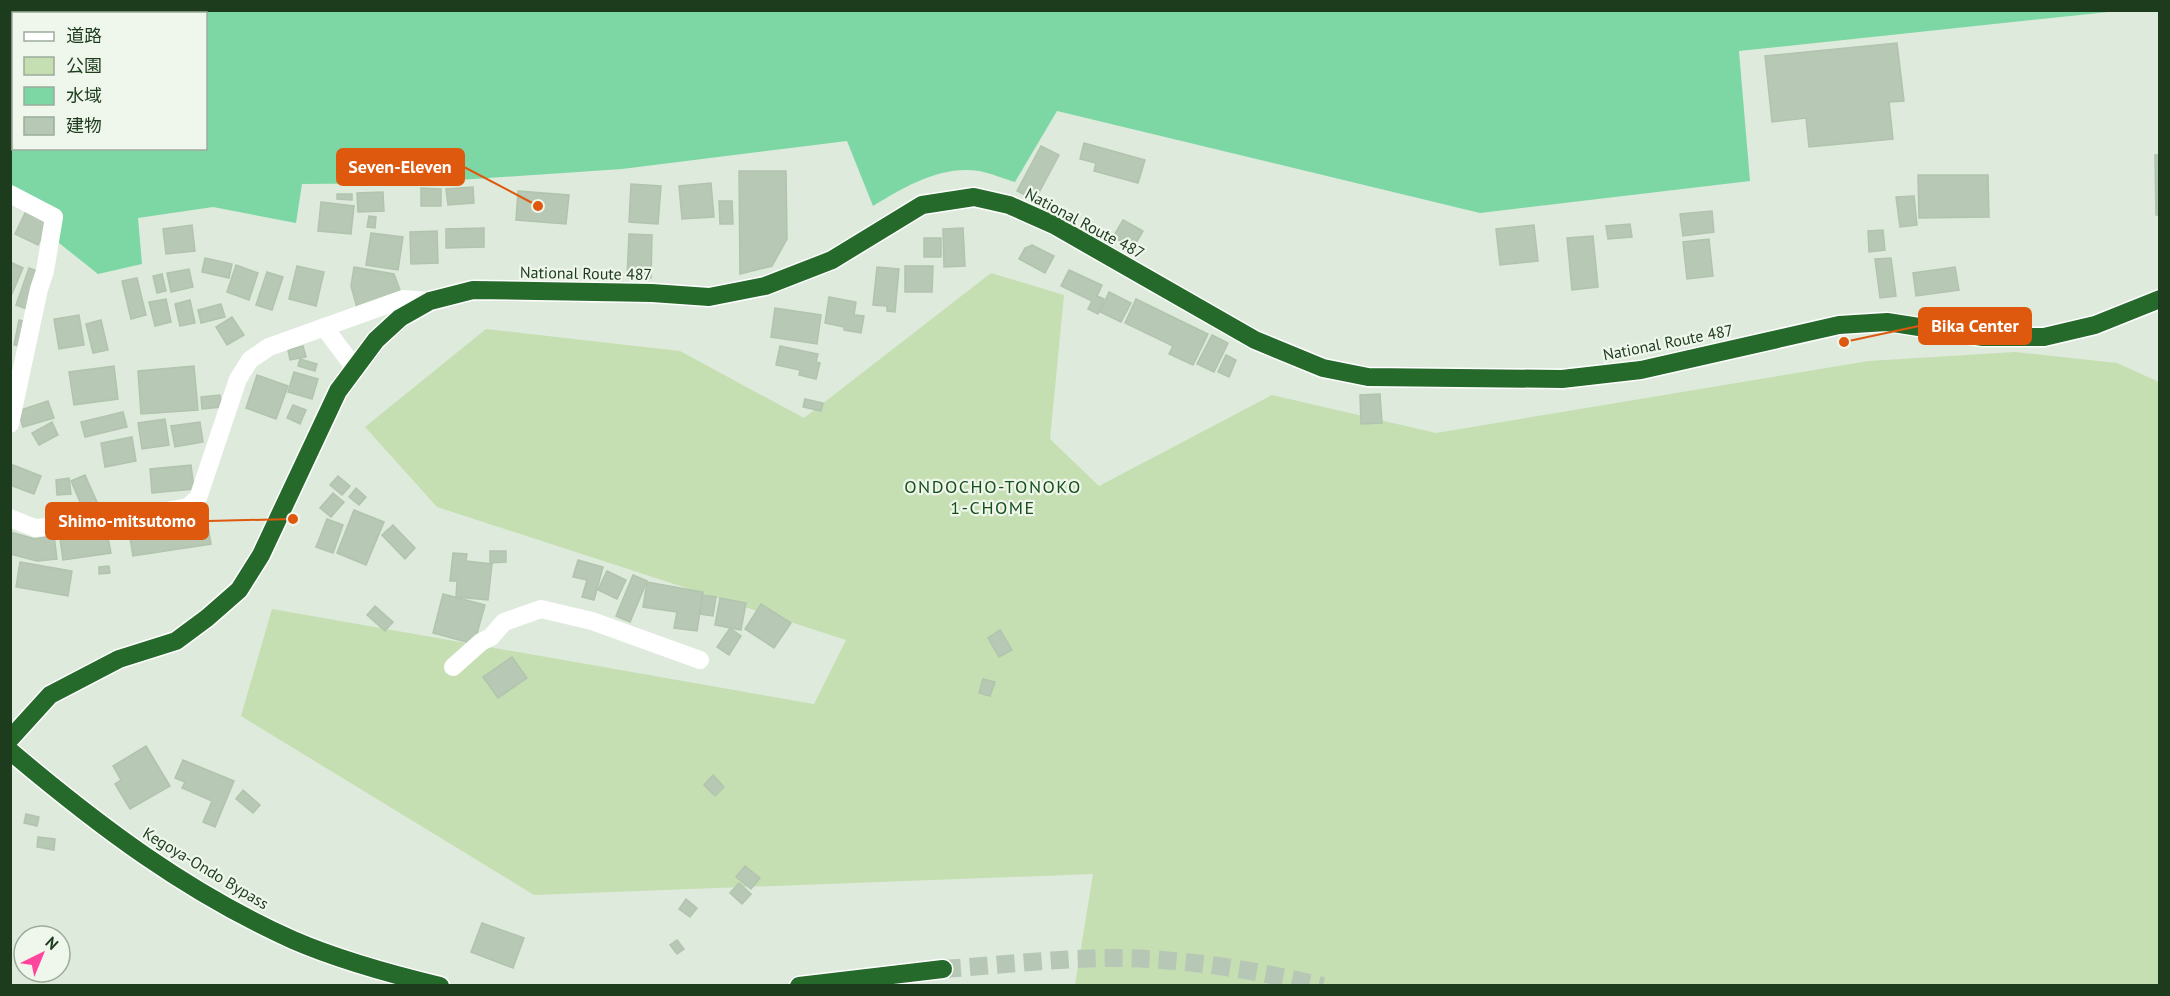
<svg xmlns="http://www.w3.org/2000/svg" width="2170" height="996" font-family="'PT Sans','Noto Sans JP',sans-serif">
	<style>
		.green { fill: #c6dfb2 }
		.water { fill: #7dd7a5; fill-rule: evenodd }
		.building { fill: #b7c8b4; stroke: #b1c4ae; stroke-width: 1.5 }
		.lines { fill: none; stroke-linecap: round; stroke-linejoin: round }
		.highway-tunnel { stroke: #b7c7b6; stroke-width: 18; stroke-dasharray: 18 9; stroke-linecap: butt }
		.highway-casing { stroke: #fff; stroke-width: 21 }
		.street { stroke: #fff; stroke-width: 18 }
		.highway { stroke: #266a2b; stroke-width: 18 }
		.labels { text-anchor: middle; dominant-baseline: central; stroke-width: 4.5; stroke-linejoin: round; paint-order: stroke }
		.street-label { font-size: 16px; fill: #1d3b1d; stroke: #eff7ed }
		.neighbourhood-label { font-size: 18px; letter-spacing: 1.5px; fill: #174f1a; stroke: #eff7ed }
		.leader { fill: none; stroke: #de580d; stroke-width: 2 }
		.callout-dot { fill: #de580d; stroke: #eff7ed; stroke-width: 2 }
		.callout { fill: #de580d; stroke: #de580d; stroke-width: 2 }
		.callout-label { font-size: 18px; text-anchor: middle; font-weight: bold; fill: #fff }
	</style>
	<rect width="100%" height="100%" fill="#deeadc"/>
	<polygon class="green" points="991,273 1064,295 1050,439 1099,486 1272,395 1436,433 1868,361 2015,352 2117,363 2159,382 2159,985 1075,985 1093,874 534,895 241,716 272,609 814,704 846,640 437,507 365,427 486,329 680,351 804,418"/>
	<path class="water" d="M 10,11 L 2118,11 L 1739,51 L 1750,181 L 1480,213 L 1057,111 L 1015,182 C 1004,179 991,173 979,171 C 941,165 904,187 873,206 L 847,141 L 622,169 L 414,183 L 302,184 L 296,223 L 213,207 L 138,218 L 142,264 L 98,274 L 54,239 L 60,210 L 11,186 ZM 14,14 L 206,14 L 206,148 L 14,148 Z"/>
	<g class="building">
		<polygon points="1897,43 1904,101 1889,102 1893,139 1809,147 1806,118 1772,122 1765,56"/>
		<polygon points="1084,143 1145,160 1138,183 1094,171 1096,163 1080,159"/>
		<polygon points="1041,146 1059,155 1035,200 1017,191"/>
		<polygon points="2155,155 2160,155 2160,215 2156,215"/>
		<polygon points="739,171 786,171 787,239 772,266 740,274"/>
		<polygon points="1918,175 1988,175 1989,217 1919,218"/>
		<polygon points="711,183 714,217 682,219 679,186"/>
		<polygon points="631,184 661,186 658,224 629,222"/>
		<polygon points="473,187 474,203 448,205 446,189"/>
		<polygon points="421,188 441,189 441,206 421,206"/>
		<polygon points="518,191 569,195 566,224 516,220"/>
		<polygon points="383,192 384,211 358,212 357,193"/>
		<polygon points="337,194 352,194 352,200 337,199"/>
		<polygon points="1914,196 1917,225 1900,227 1896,197"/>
		<polygon points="719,201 732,201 733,224 720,224"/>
		<polygon points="321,202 354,206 351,234 318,231"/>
		<polygon points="27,209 50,220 38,245 15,234"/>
		<polygon points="1712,211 1714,232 1683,236 1680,214"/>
		<polygon points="369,216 376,217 375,228 367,227"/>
		<polygon points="1123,220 1143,231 1133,248 1113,237"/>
		<polygon points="1630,224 1632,237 1608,239 1606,226"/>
		<polygon points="192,225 195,251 166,254 163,229"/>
		<polygon points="1534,225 1538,261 1500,265 1496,229"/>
		<polygon points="484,228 484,247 446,248 446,229"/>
		<polygon points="963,228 965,266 944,267 943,229"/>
		<polygon points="1883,230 1885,250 1869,252 1868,231"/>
		<polygon points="437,231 438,263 411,264 410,232"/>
		<polygon points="371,233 403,237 398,270 366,265"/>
		<polygon points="629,234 652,235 651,278 627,278"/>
		<polygon points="1593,236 1598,287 1572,290 1567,238"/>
		<rect x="924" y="238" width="17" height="19"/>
		<polygon points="1709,239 1713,276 1687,279 1683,242"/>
		<polygon points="1032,245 1054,256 1045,273 1019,259 1025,248"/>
		<polygon points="205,258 232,264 229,278 202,272"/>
		<polygon points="1891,258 1896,296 1880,298 1875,259"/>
		<polygon points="10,262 23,268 11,296 10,296"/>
		<polygon points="236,265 258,273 249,300 227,292"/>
		<polygon points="297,266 324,272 316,306 289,299"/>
		<polygon points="905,266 933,266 932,292 905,292"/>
		<polygon points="354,267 394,274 400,290 357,308 351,286"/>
		<polygon points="877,267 899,269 895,312 887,311 887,306 873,305"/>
		<polygon points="1955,267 1959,290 1916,296 1913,273"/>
		<polygon points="29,268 39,272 27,309 16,305"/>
		<polygon points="189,269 193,287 171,292 167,273"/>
		<polygon points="1069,270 1102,285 1097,296 1104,299 1098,314 1088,309 1092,301 1061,286"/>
		<polygon points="267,272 283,277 272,310 256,305"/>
		<polygon points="162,274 166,291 157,293 153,276"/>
		<polygon points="137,278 146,315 131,319 122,281"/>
		<polygon points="1109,292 1131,303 1121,322 1100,312"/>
		<polygon points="829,297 856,302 854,315 864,316 861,333 844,330 844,327 825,323"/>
		<polygon points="166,299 171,322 155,326 149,302"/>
		<polygon points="1136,299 1208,334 1193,365 1169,354 1173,346 1125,323"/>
		<polygon points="190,300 195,323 180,326 175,304"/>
		<polygon points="221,304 225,317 201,323 198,310"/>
		<polygon points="775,308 821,315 817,344 771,337"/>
		<polygon points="79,315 84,345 59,349 54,319"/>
		<polygon points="232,317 244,335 227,345 216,327"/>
		<polygon points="19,320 28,322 24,347 14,345"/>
		<polygon points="101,320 108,350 93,353 86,324"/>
		<polygon points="1212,335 1228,343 1214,372 1197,364"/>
		<polygon points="303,346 306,357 290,360 288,350"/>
		<polygon points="780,346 818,354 816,362 820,363 816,379 799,375 800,370 776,365"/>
		<polygon points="1226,355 1236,360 1229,377 1218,372"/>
		<polygon points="300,359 317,364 315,371 298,366"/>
		<polygon points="114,366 118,399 74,405 69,372"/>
		<polygon points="194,366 198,410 141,414 138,371"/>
		<polygon points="294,372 318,379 312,399 288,392"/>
		<polygon points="257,375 288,386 276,419 246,408"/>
		<polygon points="1380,394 1382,423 1361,424 1360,395"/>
		<polygon points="220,395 222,407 202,409 201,397"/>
		<polygon points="805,399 823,403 821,411 803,407"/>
		<polygon points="48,401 54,418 23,427 18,411"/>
		<polygon points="293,405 306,410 300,424 287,418"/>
		<polygon points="123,412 127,427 85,437 81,422"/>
		<polygon points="165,419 169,445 142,449 138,423"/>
		<polygon points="52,422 58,435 39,445 32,433"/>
		<polygon points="200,422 203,442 175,447 171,426"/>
		<polygon points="132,437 136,461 105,467 101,443"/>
		<polygon points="13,465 41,476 34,494 10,485"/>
		<polygon points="191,465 194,489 152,493 150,469"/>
		<polygon points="85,475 101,511 87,518 71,481"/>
		<polygon points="338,476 350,486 342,495 330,485"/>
		<polygon points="69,478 71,494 57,495 56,480"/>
		<polygon points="356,488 366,497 359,505 349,497"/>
		<polygon points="333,493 344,502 331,517 320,508"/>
		<polygon points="354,510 384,522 366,565 337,553"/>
		<polygon points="327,519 343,525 333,553 316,547"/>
		<polygon points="207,520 211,544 133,556 129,532"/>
		<polygon points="393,525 415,548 405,559 382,535"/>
		<polygon points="10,532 35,539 54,535 57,559 37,561 10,554"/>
		<polygon points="107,532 111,553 63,560 60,539"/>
		<polygon points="490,551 506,551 506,562 490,563"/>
		<polygon points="453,553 467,554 466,561 492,564 488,600 456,597 457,581 450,581"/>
		<polygon points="578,560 603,567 594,600 582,597 587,580 573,577"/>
		<polygon points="20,562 72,571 68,596 16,587"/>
		<polygon points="109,566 110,573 99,574 99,567"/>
		<polygon points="607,571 626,580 617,599 598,590"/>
		<polygon points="633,575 647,581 630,622 616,616"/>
		<polygon points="647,582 703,592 697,631 674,628 677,612 643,607"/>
		<polygon points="443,594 485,605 474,644 433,633"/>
		<polygon points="703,595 716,597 713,616 700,614"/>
		<polygon points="720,598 746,603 741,630 715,625"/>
		<polygon points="761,604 791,623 774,648 745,629"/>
		<polygon points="375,606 393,622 385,631 367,615"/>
		<polygon points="730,628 741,636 729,655 717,647"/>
		<polygon points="1000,630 1012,650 999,657 988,638"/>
		<polygon points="512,657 527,678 498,698 483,677"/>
		<polygon points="983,679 995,682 990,696 979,693"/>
		<polygon points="146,746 170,786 130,809 115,784 121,780 113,766"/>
		<polygon points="183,760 234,781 215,827 203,822 212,801 182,788 185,782 175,778"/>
		<polygon points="713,775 724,787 715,796 704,785"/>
		<polygon points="243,790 260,805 253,813 236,799"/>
		<polygon points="26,814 39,817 37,826 24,823"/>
		<polygon points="38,837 55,839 54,850 37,847"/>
		<polygon points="745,866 760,878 751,889 736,877"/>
		<polygon points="739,883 751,894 742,904 730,893"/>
		<polygon points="686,899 697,908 690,917 679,909"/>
		<polygon points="482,923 524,938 513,968 471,952"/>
		<polygon points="677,940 684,949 677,954 670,945"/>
	</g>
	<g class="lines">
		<path class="highway-tunnel" d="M 943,969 C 1001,965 1060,958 1118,958 C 1187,959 1255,970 1323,986"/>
		<defs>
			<g id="highway">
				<polyline points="10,739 50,695 119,659 176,641 207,618 239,590 261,555 338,391 376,340 400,318 430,301 473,290 652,293 709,297 765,286 832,260 922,205 974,197 1009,205 1054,225 1255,340 1323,368 1368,377 1562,379 1641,370 1839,325 1887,322 1983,337 2044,337 2095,325 2160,299"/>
				<path d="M 10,751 C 99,826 186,892 293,940 C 339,960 390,974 440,986"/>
				<polyline points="799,986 943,969"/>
			</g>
		</defs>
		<use href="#highway" class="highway-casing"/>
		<g class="street">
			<polyline points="10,194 54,217 45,271 39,289 10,424"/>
			<polyline points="324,327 354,367"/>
			<polyline points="10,518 35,528 109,522 188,507 198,498 238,379 250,360 269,347 403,299 430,301"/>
			<polyline points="453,667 481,642 491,637 504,622 541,609 592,621 700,660"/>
		</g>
		<use href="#highway" class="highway"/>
	</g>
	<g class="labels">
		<g class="street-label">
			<text transform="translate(1085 223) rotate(28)">National Route 487</text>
			<text transform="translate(586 273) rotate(1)">National Route 487</text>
			<text transform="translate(1668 342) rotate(-11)">National Route 487</text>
			<text transform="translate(206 868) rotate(31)">Kegoya-Ondo Bypass</text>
		</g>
		<g class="neighbourhood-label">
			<text x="993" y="486">ONDOCHO-TONOKO<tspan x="993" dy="21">1-CHOME</tspan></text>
		</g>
	</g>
	<path class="leader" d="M538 206L464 167M1844 342L1919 326M293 519L208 521"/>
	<g class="callout-dot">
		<circle cx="538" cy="206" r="6"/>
		<circle cx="1844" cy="342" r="6"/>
		<circle cx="293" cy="519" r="6"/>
	</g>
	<g class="callout">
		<rect x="337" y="149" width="127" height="36" rx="6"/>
		<rect x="1919" y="308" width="112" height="36" rx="6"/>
		<rect x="46" y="503" width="162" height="36" rx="6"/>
	</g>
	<g class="callout-label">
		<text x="400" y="173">Seven-Eleven</text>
		<text x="1975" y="332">Bika Center</text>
		<text x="127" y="527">Shimo-mitsutomo</text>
	</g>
	<rect width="2170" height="996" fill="none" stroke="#1d3b1d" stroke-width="24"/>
	<rect x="12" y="12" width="195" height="138" fill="#eff7ed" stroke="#9bac9a" stroke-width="1.5"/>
	<rect x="24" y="32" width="30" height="9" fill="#ffffff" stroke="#9bac9a" stroke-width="1.5"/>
	<text x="66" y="42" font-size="18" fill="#1d3b1d">道路</text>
	<rect x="24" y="57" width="30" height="18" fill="#c6dfb2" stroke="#9bac9a" stroke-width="1.5"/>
	<text x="66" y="72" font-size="18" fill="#1d3b1d">公園</text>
	<rect x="24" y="87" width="30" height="18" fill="#7dd7a5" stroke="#9bac9a" stroke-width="1.5"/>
	<text x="66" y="102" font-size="18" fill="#1d3b1d">水域</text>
	<rect x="24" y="117" width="30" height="18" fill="#b7c8b4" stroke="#9bac9a" stroke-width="1.5"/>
	<text x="66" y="132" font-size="18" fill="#1d3b1d">建物</text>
	<g transform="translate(42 954) rotate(43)"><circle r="28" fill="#eff7ed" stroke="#9bac9a" stroke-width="1.5"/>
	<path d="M0-4.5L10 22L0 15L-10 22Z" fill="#ff469c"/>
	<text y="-9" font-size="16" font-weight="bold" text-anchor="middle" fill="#1d3b1d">N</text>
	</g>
</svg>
